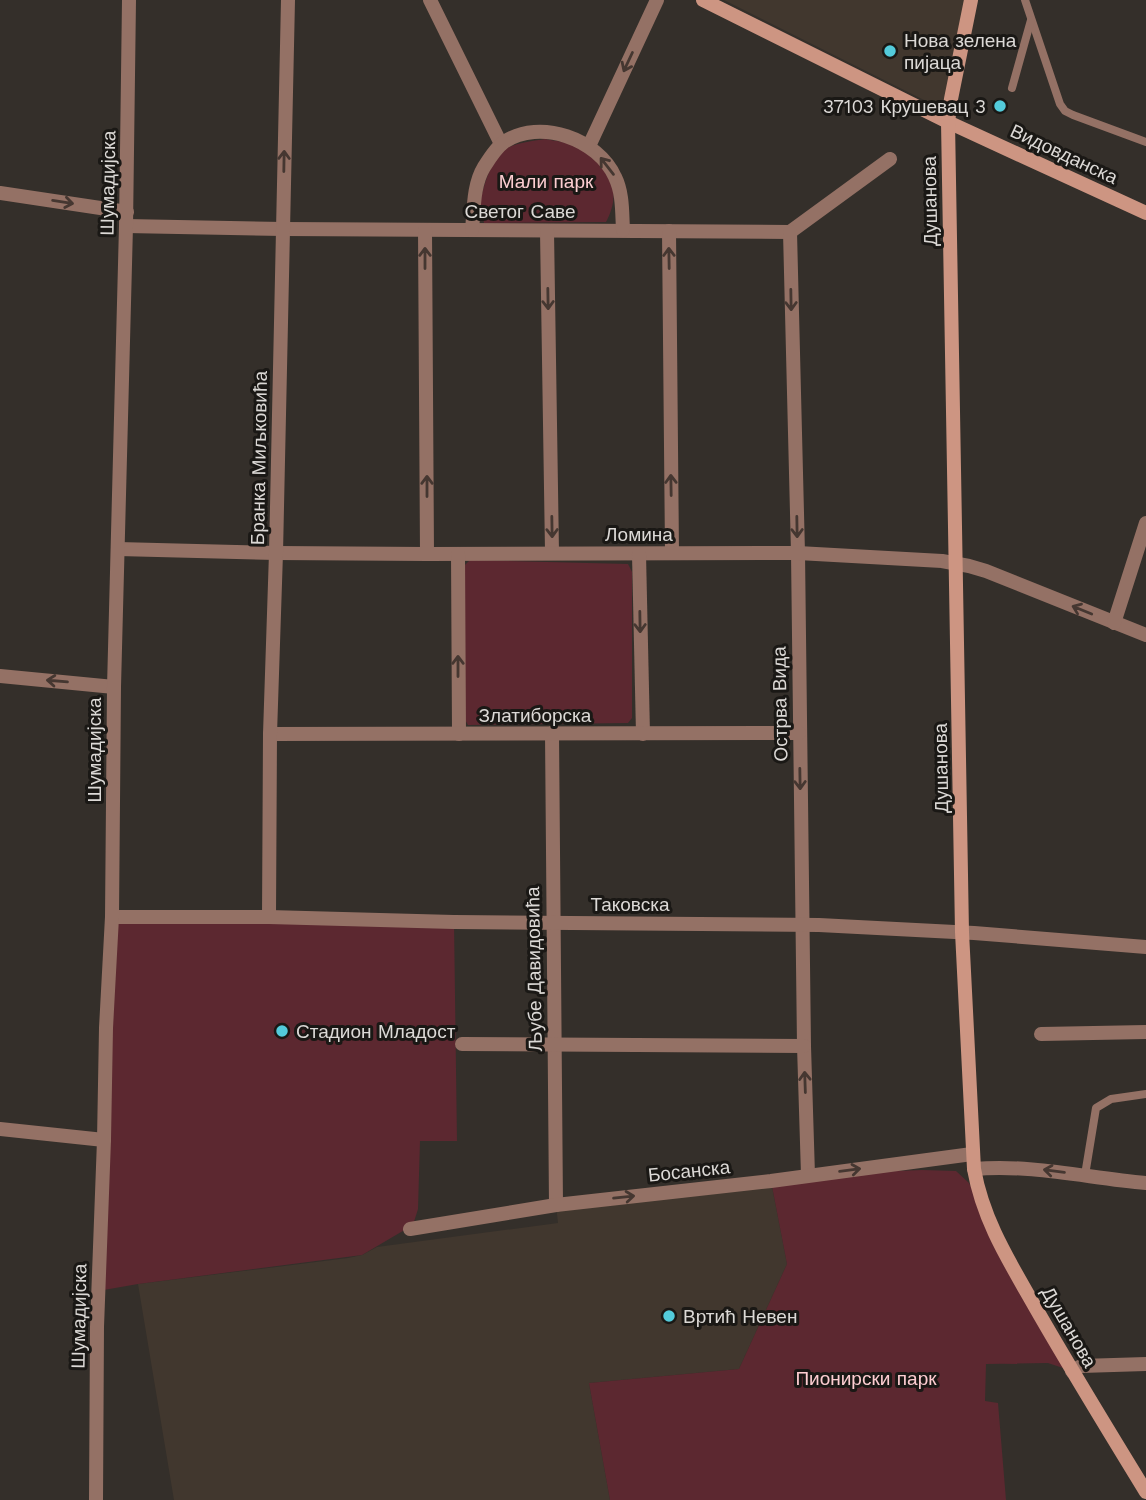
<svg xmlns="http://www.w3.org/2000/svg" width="1146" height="1500" font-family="'Work Sans',sans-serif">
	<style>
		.built { fill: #41372e }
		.green { fill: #5c2830 }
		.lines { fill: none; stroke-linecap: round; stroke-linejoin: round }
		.service { stroke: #947165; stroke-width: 8 }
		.minor { stroke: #947165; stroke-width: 14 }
		.tertiary { stroke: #947165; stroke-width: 14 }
		.secondary { stroke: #cd9582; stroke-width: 14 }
		.oneway { stroke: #453731 }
		.poi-dot { fill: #53cbdb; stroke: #1a1815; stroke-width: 2.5 }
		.labels { text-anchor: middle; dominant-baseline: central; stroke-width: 6; stroke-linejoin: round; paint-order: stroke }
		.poi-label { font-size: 19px; fill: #dcd9d6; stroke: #1a1815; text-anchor: start }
		.street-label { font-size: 19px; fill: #dcd9d6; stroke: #1a1815 }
		.park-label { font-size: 19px; fill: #fdcdd1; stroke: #1a1815 }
	</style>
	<rect width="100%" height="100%" fill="#342f2a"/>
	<g class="built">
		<polygon points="724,0 967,0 944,110"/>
		<polygon points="771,1181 787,1264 739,1369 589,1383 610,1500 174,1500 138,1284 348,1258 362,1255 377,1247 558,1223 556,1205"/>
	</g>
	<g class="green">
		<path d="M 545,139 C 556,141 567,142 578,147 C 590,152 608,171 612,184 C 616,197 612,211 606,222 L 484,223 C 483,218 480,212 480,207 C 480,194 492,158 502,151 C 512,143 533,141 545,139 Z"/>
		<polygon points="470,560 628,564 632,572 632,718 628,723 468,725 464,718 462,568"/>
		<polygon points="112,917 454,922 457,1141 420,1141 418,1209 413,1225 362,1255 138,1284 98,1291"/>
		<polygon points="922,1170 956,1171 969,1183 1011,1263 1072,1371 1048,1363 986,1364 985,1401 998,1403 1006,1500 610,1500 589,1383 739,1369 787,1264 771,1181 815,1174"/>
	</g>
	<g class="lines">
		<g class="service">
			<polyline points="1025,0 1060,104 1065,111 1073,115 1146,142"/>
			<polyline points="1012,88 1031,20"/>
			<polyline points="1085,1175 1096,1108 1111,1099 1146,1094"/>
		</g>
		<g class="minor">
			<polyline points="430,0 501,144"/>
			<polyline points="589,146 657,0"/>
			<polyline points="0,193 127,212"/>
			<polyline points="126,226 283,229 790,232 890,159"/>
			<polyline points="425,230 427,554"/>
			<path d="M 472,230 C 474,210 473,185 484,167 C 489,159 497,147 504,142 C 540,118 598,139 615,177 C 623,193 622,213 623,230"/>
			<polyline points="547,231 552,552"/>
			<polyline points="669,231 672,553"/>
			<polyline points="790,232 798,553 804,1046 808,1175"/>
			<polyline points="118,549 276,553 427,554 798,553 942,561 969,566 986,571 1146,635"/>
			<polyline points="458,554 459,734"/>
			<polyline points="639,554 643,734"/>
			<polyline points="1114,623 1146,523"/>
			<polyline points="0,676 114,687"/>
			<polyline points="552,733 556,1205"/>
			<polyline points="270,734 799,733"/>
			<polyline points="269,917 270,734 276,553 288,0"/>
			<polyline points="1041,1034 1146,1032"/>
			<polyline points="462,1044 804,1046"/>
			<polyline points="0,1129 104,1140"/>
			<path d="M 974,1169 C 1032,1164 1088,1178 1146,1183"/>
			<polyline points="410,1229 556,1205 771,1181 972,1154"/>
			<polyline points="1072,1371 1081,1366 1146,1364"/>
		</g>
		<g class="tertiary">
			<polyline points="112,917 269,917 454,922 819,925 974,933 1146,947"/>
			<polyline points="96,1500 97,1327 104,1140 106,1028 112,917 114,687 126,226 129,0"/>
		</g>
		<g class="secondary">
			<polyline points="703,0 948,122 1146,213"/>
			<path d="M 971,0 L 951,99 L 948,122 L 962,932 L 974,1169 C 983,1220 1009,1261 1034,1305 C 1070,1368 1108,1430 1146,1492"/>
		</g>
	</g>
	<defs><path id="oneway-shaft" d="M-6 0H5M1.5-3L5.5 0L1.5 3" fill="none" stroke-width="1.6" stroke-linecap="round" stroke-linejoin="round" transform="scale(1.75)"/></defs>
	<g class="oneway">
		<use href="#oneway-shaft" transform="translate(628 62) rotate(115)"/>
		<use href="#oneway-shaft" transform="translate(284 161) rotate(-89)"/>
		<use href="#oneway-shaft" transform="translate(607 166) rotate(-128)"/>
		<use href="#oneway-shaft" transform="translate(63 202) rotate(9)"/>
		<use href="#oneway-shaft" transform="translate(425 258) rotate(-90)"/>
		<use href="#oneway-shaft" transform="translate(669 258) rotate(-91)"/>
		<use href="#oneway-shaft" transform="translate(548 299) rotate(89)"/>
		<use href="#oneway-shaft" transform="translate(791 300) rotate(89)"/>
		<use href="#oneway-shaft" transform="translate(671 485) rotate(-91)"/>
		<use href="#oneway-shaft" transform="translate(427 486) rotate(-90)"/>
		<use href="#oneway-shaft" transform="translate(552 527) rotate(89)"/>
		<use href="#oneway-shaft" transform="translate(797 527) rotate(89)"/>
		<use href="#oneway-shaft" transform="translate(1082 610) rotate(-158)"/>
		<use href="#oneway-shaft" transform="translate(640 622) rotate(89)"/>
		<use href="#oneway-shaft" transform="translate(458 666) rotate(-90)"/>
		<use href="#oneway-shaft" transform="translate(57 681) rotate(-175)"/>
		<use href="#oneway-shaft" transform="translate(800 779) rotate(89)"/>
		<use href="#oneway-shaft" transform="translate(805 1082) rotate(-92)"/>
		<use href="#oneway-shaft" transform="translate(850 1170) rotate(-7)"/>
		<use href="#oneway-shaft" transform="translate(1054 1171) rotate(-173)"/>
		<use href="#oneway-shaft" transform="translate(624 1197) rotate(-6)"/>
	</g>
	<g class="poi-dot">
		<circle cx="890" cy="51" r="7"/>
		<circle cx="1000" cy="106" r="7"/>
		<circle cx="282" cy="1031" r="7"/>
		<circle cx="669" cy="1316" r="7"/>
	</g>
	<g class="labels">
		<g class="poi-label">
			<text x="904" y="40">Нова зелена<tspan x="904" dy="22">пијаца</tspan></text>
			<text x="986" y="106" text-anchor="end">37103 Крушевац 3</text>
			<text x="296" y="1031">Стадион Младост</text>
			<text x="683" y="1316">Вртић Невен</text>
		</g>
		<g class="street-label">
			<text transform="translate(1064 154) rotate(25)">Видовданска</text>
			<text transform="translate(108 183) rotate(-89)">Шумадијска</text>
			<text transform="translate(930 201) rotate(-91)">Душанова</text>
			<text x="520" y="211">Светог Саве</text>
			<text transform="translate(259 458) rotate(-89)">Бранка Миљковића</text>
			<text x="639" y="534">Ломина</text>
			<text transform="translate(780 704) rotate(-91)">Острва Вида</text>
			<text x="535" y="715">Златиборска</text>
			<text transform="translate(94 750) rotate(-90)">Шумадијска</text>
			<text transform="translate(941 768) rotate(-91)">Душанова</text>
			<text x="630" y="904">Таковска</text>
			<text transform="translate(534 969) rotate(-91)">Љубе Давидовића</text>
			<text transform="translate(689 1171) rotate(-6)">Босанска</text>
			<text transform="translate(79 1316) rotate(-89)">Шумадијска</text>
			<text transform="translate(1069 1327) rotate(60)">Душанова</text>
		</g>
		<g class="park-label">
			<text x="546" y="181">Мали парк</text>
			<text x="866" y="1378">Пионирски парк</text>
		</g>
	</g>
</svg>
